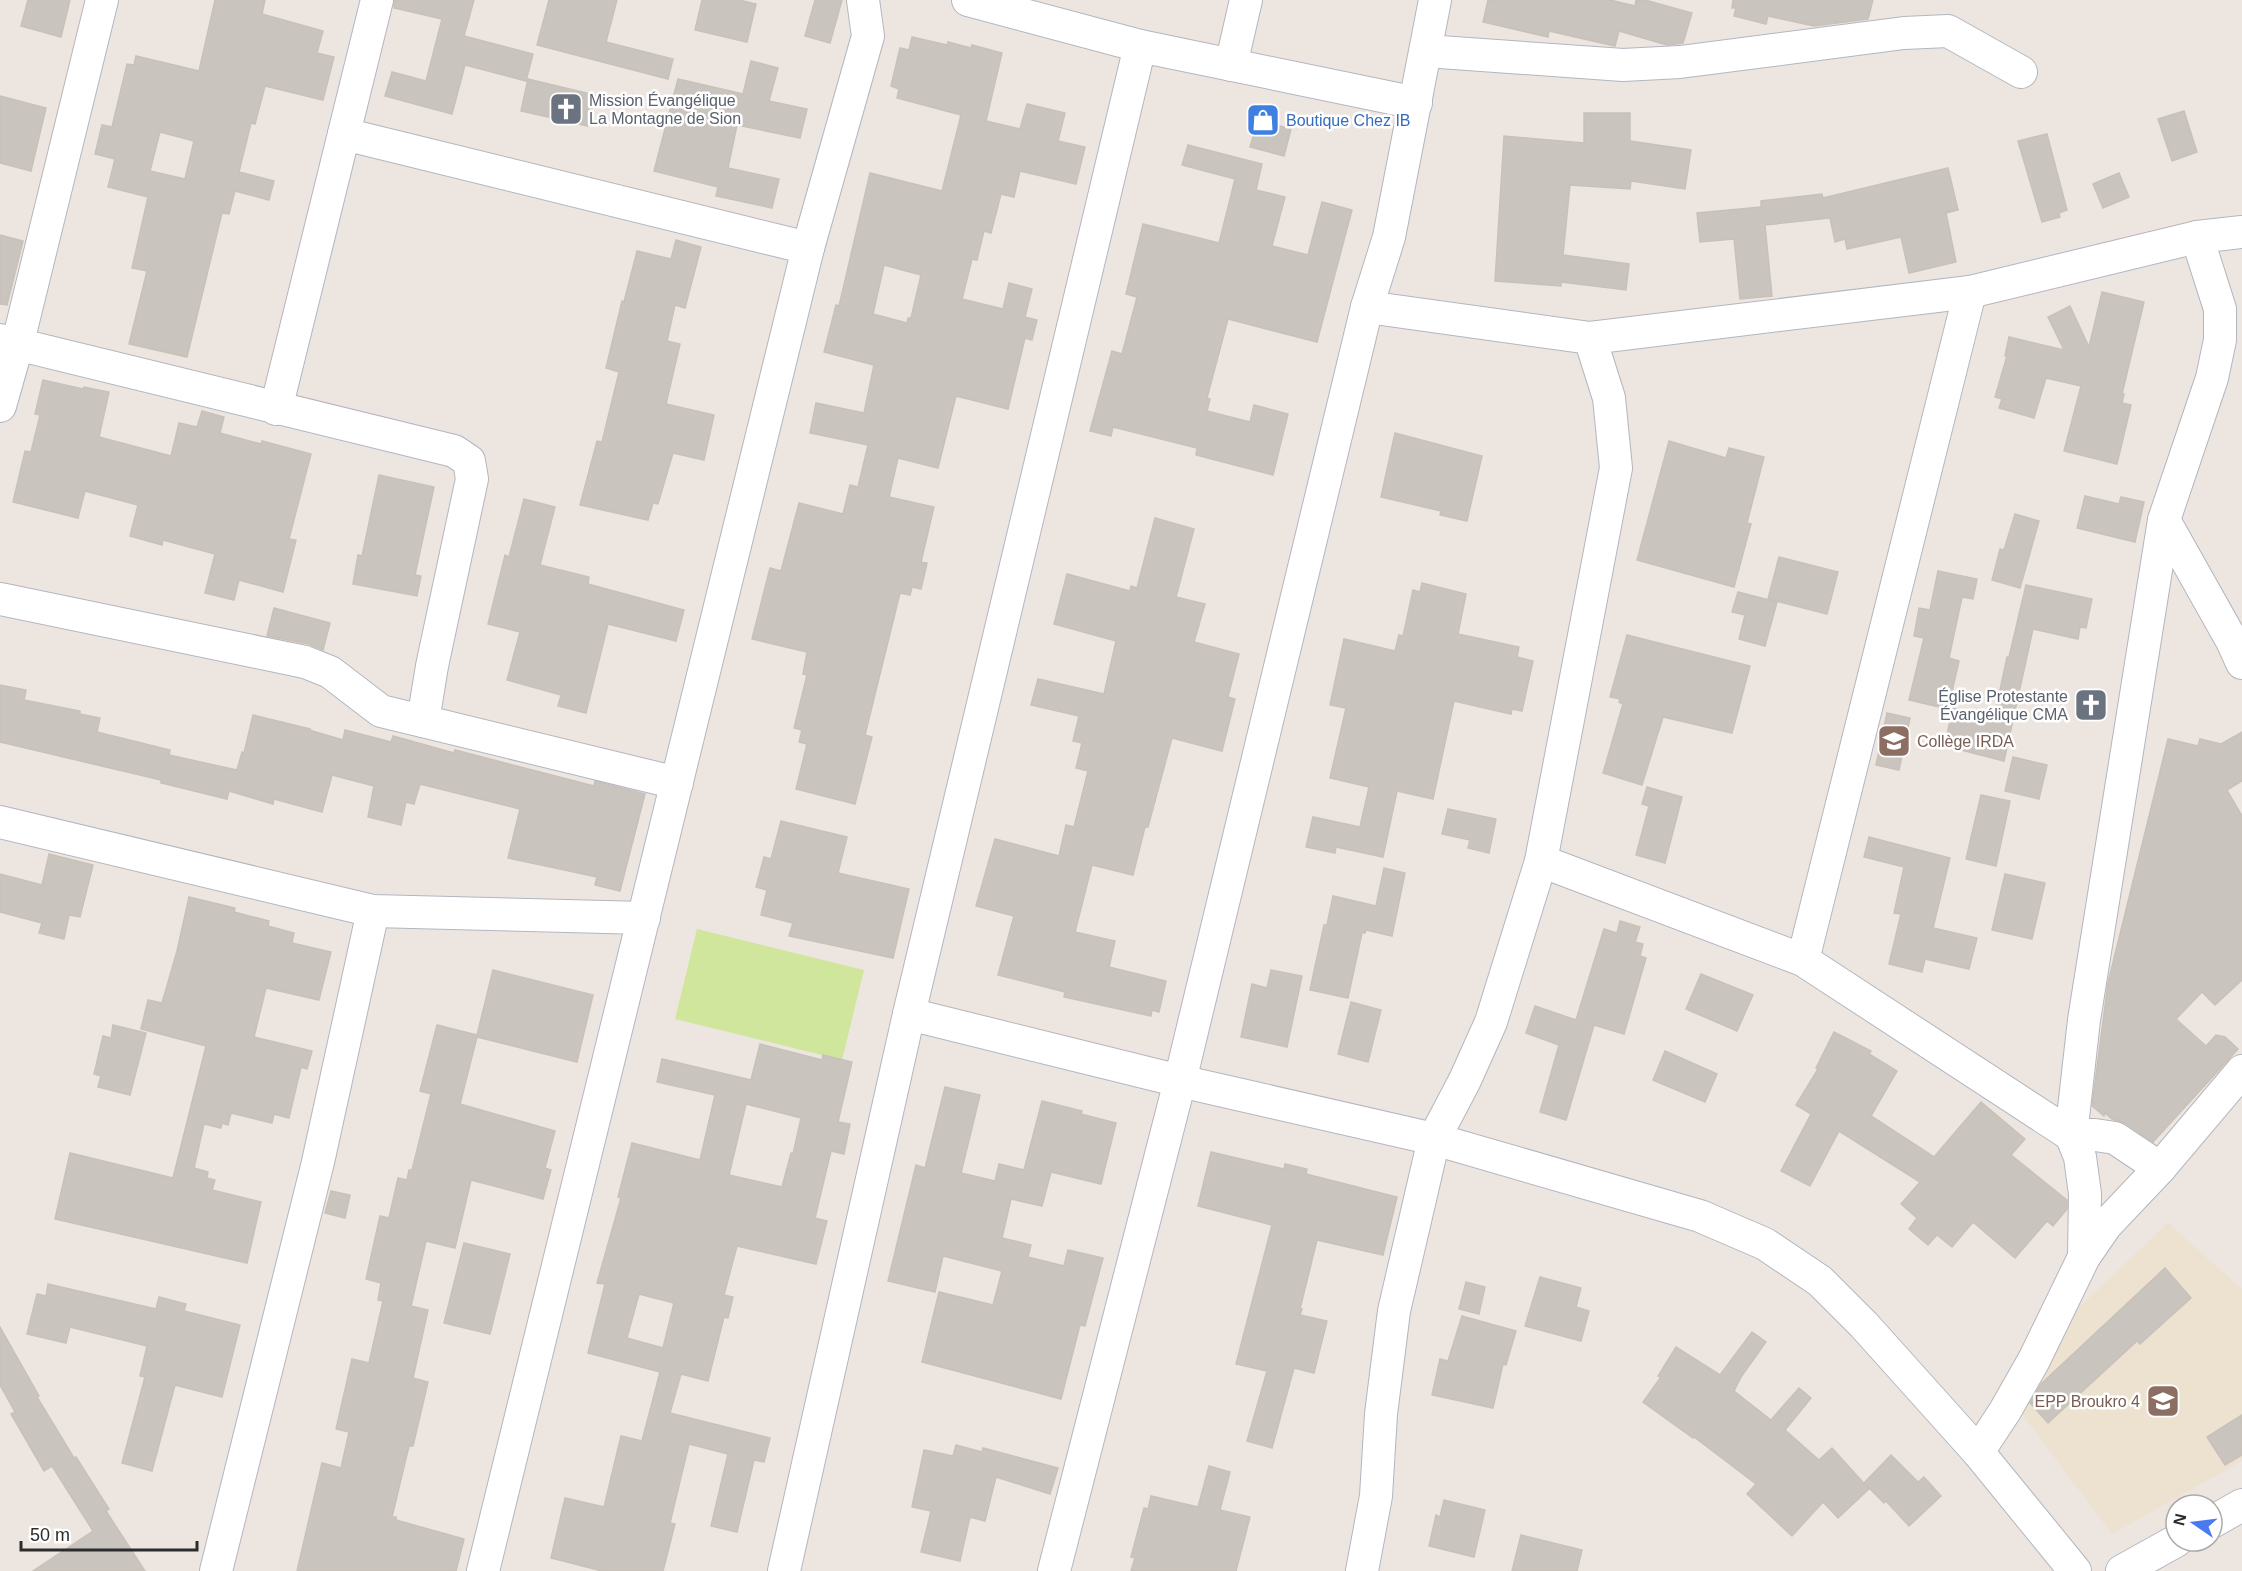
<svg xmlns="http://www.w3.org/2000/svg" width="2242" height="1571" font-family="Arial,sans-serif">
	<style>
		.education { fill: #ede1d0 }
		.pitch { fill: #cfe69c }
		.building { fill: #c9c4be; stroke: #c9c1b9; stroke-width: 1.5; fill-rule: evenodd }
		.lines { fill: none; stroke-linecap: round; stroke-linejoin: round }
		.minor-casing { stroke: #b3b6bf; stroke-width: 34 }
		.minor { stroke: #fff; stroke-width: 32 }
		.labels { text-anchor: middle; dominant-baseline: central; stroke-width: 5; stroke-linejoin: round; paint-order: stroke }
		.worship-label { font-size: 16px; fill: #5b616d; stroke: #fff; text-anchor: start }
		.shop-label { font-size: 16px; fill: #366cbe; stroke: #fff; text-anchor: start }
		.education-label { font-size: 16px; fill: #785e54; stroke: #fff; text-anchor: start }
	</style>
	<rect width="100%" height="100%" fill="#ede6e0"/>
	<polygon class="education" points="2168,1223 2242,1289 2242,1461 2112,1534 1999,1383"/>
	<polygon class="pitch" points="697,929 864,970 842,1060 675,1019"/>
	<g class="building">
		<polygon points="28,0 70,0 61,37 21,26"/>
		<path d="M 215,0 L 265,0 L 262,14 L 323,31 L 317,53 L 334,57 L 323,100 L 265,86 L 255,124 L 251,123 L 239,172 L 274,181 L 269,200 L 235,191 L 229,214 L 222,213 L 187,357 L 129,344 L 147,271 L 132,268 L 148,197 L 108,187 L 115,159 L 95,154 L 102,125 L 112,127 L 127,64 L 134,65 L 136,56 L 199,71 ZM 160,132 L 194,141 L 185,179 L 150,171 Z"/>
		<polygon points="394,0 474,0 464,36 533,54 526,81 465,65 452,114 385,96 392,72 426,81 442,19 394,8"/>
		<polygon points="549,0 617,0 606,42 673,59 668,79 537,45"/>
		<polygon points="702,0 739,0 756,4 747,42 695,30"/>
		<polygon points="815,0 842,0 830,43 805,36"/>
		<polygon points="1488,0 1610,0 1635,6 1636,0 1645,0 1692,13 1683,43 1667,45 1619,31 1615,46 1549,31 1548,37 1483,22"/>
		<polygon points="1733,0 1873,0 1868,19 1814,26 1768,16 1766,24 1734,16 1736,8 1732,8"/>
		<path d="M 912,37 L 947,45 L 948,42 L 971,48 L 972,45 L 1002,53 L 986,121 L 1020,129 L 1027,104 L 1065,113 L 1058,141 L 1085,147 L 1076,184 L 1020,171 L 1014,197 L 1001,194 L 991,233 L 984,231 L 977,260 L 972,259 L 962,299 L 1003,309 L 1009,283 L 1032,289 L 1025,317 L 1037,320 L 1032,340 L 1025,338 L 1008,409 L 956,396 L 938,468 L 898,458 L 889,497 L 934,507 L 921,562 L 927,563 L 921,589 L 912,587 L 910,595 L 900,593 L 865,735 L 872,737 L 855,804 L 796,789 L 807,744 L 799,742 L 802,730 L 794,728 L 807,675 L 803,674 L 807,652 L 752,639 L 770,568 L 781,571 L 799,503 L 843,514 L 850,485 L 858,487 L 868,445 L 810,433 L 816,403 L 864,413 L 874,365 L 824,352 L 836,305 L 839,306 L 870,173 L 942,191 L 961,115 L 897,98 L 899,89 L 891,86 L 900,48 L 909,50 ZM 884,265 L 921,275 L 911,318 L 908,318 L 907,323 L 873,314 Z"/>
		<polygon points="751,61 778,68 769,101 807,109 800,138 737,125 728,168 779,179 772,208 716,196 718,187 654,171 678,79 743,94"/>
		<polygon points="528,79 595,95 588,126 521,111"/>
		<polygon points="0,96 46,108 31,171 0,163"/>
		<polygon points="2184,111 2197,152 2172,161 2158,119"/>
		<polygon points="1584,113 1630,113 1630,141 1691,150 1685,189 1631,181 1630,189 1570,185 1563,255 1629,264 1626,290 1561,282 1561,286 1495,281 1504,136 1584,143"/>
		<polygon points="1258,120 1291,129 1284,156 1250,147"/>
		<polygon points="2047,134 2067,210 2059,213 2060,217 2042,222 2018,141"/>
		<polygon points="1188,145 1262,164 1256,190 1285,197 1272,246 1308,255 1322,202 1352,210 1317,342 1228,319 1207,398 1210,399 1207,411 1250,422 1254,405 1288,414 1273,475 1196,455 1197,448 1113,427 1111,436 1090,431 1112,351 1122,354 1137,297 1126,294 1143,224 1219,243 1235,179 1182,165"/>
		<polygon points="1948,168 1958,210 1946,213 1956,262 1909,273 1901,237 1847,249 1845,239 1835,242 1830,218 1765,225 1772,296 1740,299 1734,239 1700,242 1697,213 1761,207 1761,201 1822,194 1823,198"/>
		<polygon points="2119,173 2129,197 2103,208 2093,184"/>
		<polygon points="0,235 23,241 7,305 0,304"/>
		<polygon points="676,240 701,247 685,308 675,305 667,341 680,344 666,404 714,415 704,460 673,453 658,504 653,503 648,520 580,505 597,441 602,442 619,372 606,368 622,301 624,302 637,251 671,259"/>
		<polygon points="2102,292 2144,302 2122,394 2124,394 2122,403 2131,405 2117,464 2064,451 2081,386 2046,378 2034,418 1999,408 2002,399 1995,397 2007,356 2005,356 2009,337 2064,350 2048,317 2070,306 2089,347"/>
		<polygon points="43,380 83,389 84,387 109,392 99,437 171,456 179,423 197,427 202,411 224,417 220,433 261,444 262,441 311,454 289,539 296,540 283,592 239,580 234,600 205,593 215,554 163,540 162,545 130,536 138,505 85,491 78,518 13,502 25,451 31,452 40,415 35,414"/>
		<polygon points="1395,433 1482,456 1467,521 1440,515 1441,511 1381,497"/>
		<polygon points="1669,441 1726,458 1729,448 1764,457 1747,523 1751,524 1734,587 1637,560"/>
		<polygon points="379,475 434,487 415,575 421,576 417,596 353,584 358,555 362,556"/>
		<polygon points="2085,496 2119,504 2121,497 2144,502 2135,542 2077,528"/>
		<polygon points="524,499 555,507 540,565 589,577 588,584 684,610 676,641 608,624 586,713 558,706 561,695 507,680 520,632 488,624 505,555 509,557"/>
		<polygon points="2015,514 2039,521 2020,588 1992,580 2000,549 2004,550"/>
		<polygon points="1155,518 1194,529 1176,597 1205,604 1194,642 1239,654 1228,697 1235,699 1222,751 1172,738 1148,827 1145,827 1133,875 1092,865 1075,932 1115,941 1109,967 1166,981 1159,1012 1152,1010 1151,1016 1064,997 1065,992 998,975 1014,916 976,906 995,839 1059,856 1066,825 1074,827 1088,771 1076,768 1082,743 1073,741 1079,716 1031,705 1038,679 1104,694 1116,641 1054,624 1067,574 1130,591 1131,586 1137,588"/>
		<polygon points="1779,557 1838,572 1827,614 1768,599"/>
		<polygon points="1938,571 1977,579 1973,599 1962,597 1949,658 1959,661 1948,709 1909,700 1924,638 1914,636 1919,608 1930,610"/>
		<polygon points="1422,583 1466,594 1458,634 1519,647 1517,657 1533,661 1522,711 1512,709 1511,714 1454,701 1433,799 1397,791 1383,857 1336,847 1335,853 1306,847 1313,817 1360,827 1369,787 1330,778 1346,708 1330,705 1344,639 1395,651 1399,635 1403,636 1413,590 1420,592"/>
		<polygon points="2026,585 2092,599 2086,628 2080,627 2078,639 2033,629 2004,761 1953,748 1956,737 1947,734 1953,708 1994,718 2007,657 2009,657"/>
		<polygon points="1738,592 1777,602 1765,646 1739,639 1745,615 1732,612"/>
		<polygon points="274,608 330,623 323,650 309,644 267,636"/>
		<polygon points="1627,635 1750,666 1732,733 1663,717 1642,785 1603,773 1623,704 1619,702 1620,699 1610,697"/>
		<polygon points="0,685 26,690 24,700 80,711 80,714 100,718 97,732 170,750 169,755 237,770 242,752 244,753 253,715 310,729 309,730 343,740 345,730 391,742 393,736 454,753 455,750 594,786 595,781 645,794 620,891 595,885 597,877 508,858 520,809 420,784 414,804 406,802 401,825 368,817 374,786 332,775 322,812 274,799 273,804 229,791 227,799 161,783 161,780 0,742"/>
		<polygon points="1887,713 1910,718 1899,770 1876,765"/>
		<polygon points="2242,732 2242,781 2227,790 2242,816 2242,980 2215,1005 2202,992 2176,1019 2206,1046 2216,1035 2225,1037 2238,1049 2153,1142 2125,1123 2112,1119 2105,1113 2104,1116 2092,1106 2108,983 2168,739 2198,746 2200,739 2221,744"/>
		<polygon points="2013,757 2047,765 2039,799 2005,791"/>
		<polygon points="1647,787 1682,797 1665,863 1636,855 1649,806 1642,804"/>
		<polygon points="1981,795 2010,801 1996,866 1966,859"/>
		<polygon points="1448,809 1496,819 1489,853 1468,848 1470,840 1442,834"/>
		<polygon points="781,821 847,837 838,873 909,889 893,958 789,936 793,923 761,915 767,890 756,887 764,857 771,859"/>
		<polygon points="1869,837 1950,858 1933,928 1977,938 1969,969 1925,959 1922,972 1889,964 1901,914 1894,913 1904,867 1864,857"/>
		<polygon points="49,854 93,865 80,917 69,915 64,939 39,933 42,923 0,912 0,874 42,885"/>
		<polygon points="1384,868 1405,873 1392,936 1366,930 1365,933 1362,933 1348,998 1310,990 1324,925 1327,925 1333,896 1376,906"/>
		<polygon points="2005,874 2045,883 2032,939 1992,930"/>
		<polygon points="189,897 235,908 234,912 269,921 268,926 294,933 292,943 331,952 319,1000 266,988 254,1037 312,1051 307,1069 301,1067 289,1118 274,1114 272,1123 231,1113 228,1125 222,1123 221,1128 204,1124 194,1168 208,1172 207,1178 215,1180 212,1190 261,1202 247,1263 55,1219 70,1153 173,1178 206,1046 141,1029 148,1000 162,1003 177,951"/>
		<polygon points="1620,921 1640,927 1635,942 1643,944 1640,956 1646,958 1624,1034 1594,1025 1566,1120 1540,1112 1559,1045 1526,1033 1535,1006 1576,1020 1604,929 1617,933"/>
		<polygon points="493,970 593,995 577,1062 477,1037 460,1104 555,1131 545,1168 551,1170 543,1199 471,1180 455,1248 426,1241 411,1306 428,1310 413,1378 428,1382 413,1446 409,1446 392,1517 396,1517 396,1520 464,1539 456,1571 297,1571 322,1463 341,1468 349,1432 336,1429 352,1359 369,1363 383,1301 378,1300 381,1283 366,1279 380,1216 389,1218 398,1178 407,1180 409,1170 412,1170 431,1094 420,1091 437,1025 477,1035"/>
		<polygon points="1271,970 1302,976 1287,1047 1241,1037 1252,984 1267,988"/>
		<polygon points="1701,974 1753,995 1737,1031 1686,1009"/>
		<polygon points="1351,1002 1381,1010 1368,1062 1338,1054"/>
		<polygon points="113,1025 146,1033 130,1095 98,1087 101,1076 94,1074 103,1036 111,1038"/>
		<polygon points="1834,1032 1871,1051 1869,1054 1897,1071 1871,1116 1934,1157 1981,1102 2025,1139 2011,1155 2067,1200 2067,1209 2053,1226 2047,1221 2015,1258 1973,1222 1952,1247 1937,1235 1928,1245 1909,1229 1917,1218 1901,1204 1920,1182 1839,1131 1810,1186 1781,1171 1811,1114 1796,1105 1818,1069 1816,1068"/>
		<path d="M 760,1044 L 822,1060 L 823,1055 L 852,1062 L 838,1122 L 850,1124 L 844,1154 L 831,1151 L 815,1218 L 827,1221 L 816,1264 L 737,1246 L 724,1295 L 733,1297 L 728,1318 L 724,1317 L 708,1381 L 681,1374 L 670,1413 L 770,1438 L 764,1462 L 754,1460 L 737,1532 L 711,1526 L 728,1454 L 689,1444 L 670,1523 L 675,1524 L 663,1571 L 602,1571 L 551,1558 L 565,1498 L 604,1507 L 621,1436 L 642,1441 L 660,1372 L 588,1353 L 605,1284 L 597,1283 L 621,1198 L 618,1197 L 632,1143 L 700,1160 L 715,1095 L 657,1082 L 662,1059 L 751,1080 ZM 746,1104 L 801,1118 L 793,1154 L 791,1153 L 782,1187 L 729,1175 ZM 639,1294 L 674,1303 L 663,1348 L 627,1338 Z"/>
		<polygon points="1665,1051 1717,1074 1705,1102 1653,1080"/>
		<polygon points="945,1087 980,1095 961,1173 995,1181 999,1164 1024,1170 1042,1101 1082,1111 1081,1114 1116,1123 1101,1184 1051,1172 1042,1206 1011,1199 1002,1238 1031,1245 1028,1257 1064,1266 1068,1250 1103,1258 1085,1326 1080,1325 1061,1399 922,1362 939,1292 993,1305 1002,1271 943,1256 935,1292 888,1281 916,1165 925,1168"/>
		<polygon points="1211,1152 1284,1169 1285,1164 1307,1169 1306,1174 1397,1197 1383,1255 1317,1240 1300,1309 1302,1309 1300,1315 1327,1321 1314,1373 1294,1368 1272,1448 1247,1441 1267,1371 1236,1364 1272,1225 1198,1206"/>
		<polygon points="331,1191 350,1195 345,1218 325,1213"/>
		<polygon points="464,1243 510,1254 490,1334 444,1323"/>
		<polygon points="2165,1268 2191,1298 2140,1344 2137,1341 2048,1423 2030,1403 2041,1384"/>
		<polygon points="1540,1277 1581,1288 1576,1307 1589,1311 1581,1341 1525,1326"/>
		<polygon points="1466,1282 1485,1287 1479,1314 1459,1309"/>
		<polygon points="48,1284 156,1309 159,1297 186,1304 184,1311 240,1325 222,1397 175,1385 152,1471 122,1463 145,1377 140,1376 147,1346 70,1327 66,1343 27,1334 37,1294 46,1296"/>
		<polygon points="1462,1316 1516,1331 1506,1365 1503,1364 1493,1408 1432,1395 1440,1359 1448,1361"/>
		<polygon points="0,1327 39,1396 37,1397 74,1458 76,1457 109,1509 106,1511 145,1571 33,1571 93,1531 52,1466 44,1471 11,1414 15,1412 0,1385"/>
		<polygon points="1752,1332 1766,1342 1741,1377 1734,1391 1771,1420 1799,1388 1811,1398 1785,1430 1819,1460 1832,1448 1869,1489 1838,1518 1823,1502 1792,1536 1747,1494 1756,1484 1694,1437 1693,1438 1643,1402 1661,1377 1658,1376 1676,1347 1720,1375"/>
		<polygon points="2242,1415 2242,1455 2225,1465 2207,1437"/>
		<polygon points="956,1445 982,1452 983,1448 1058,1468 1050,1494 996,1477 985,1521 970,1517 960,1561 921,1552 931,1511 912,1507 924,1450 953,1456"/>
		<polygon points="1891,1455 1918,1482 1924,1477 1941,1496 1909,1526 1886,1501 1884,1503 1864,1483"/>
		<polygon points="1209,1466 1230,1472 1220,1510 1250,1517 1236,1571 1131,1571 1135,1558 1131,1557 1144,1508 1148,1509 1151,1496 1198,1507"/>
		<polygon points="1444,1500 1485,1510 1474,1557 1429,1546 1436,1515 1440,1517"/>
		<polygon points="1521,1535 1582,1550 1577,1571 1512,1571"/>
	</g>
	<g class="lines">
		<defs>
			<g id="minor">
				<polyline points="968,0 1140,46 1416,103"/>
				<polyline points="1426,51 1623,65 1680,62 1904,33 1948,31 2021,72"/>
				<polyline points="1231,65 1246,0"/>
				<polyline points="344,134 808,248"/>
				<polyline points="1367,307 1590,338 1970,292 2197,237 2242,232"/>
				<polyline points="0,340 454,451 469,461 472,479 432,666 423,721"/>
				<polyline points="0,406 17,346 102,0"/>
				<polyline points="276,409 377,0"/>
				<polyline points="2164,520 2232,641 2242,663"/>
				<polyline points="0,599 305,662 330,672 381,711 677,783"/>
				<polyline points="0,822 373,911 644,918"/>
				<polyline points="1541,861 1803,960 2071,1135 2095,1135 2115,1138 2160,1168"/>
				<polyline points="1803,960 1970,292"/>
				<polyline points="909,1014 1180,1081 1434,1139 1700,1216 1765,1244 1820,1281 1864,1325 1978,1452 2075,1571"/>
				<polyline points="2084,1257 2085,1194 2080,1157 2071,1135 2084,1020 2164,520 2212,378 2220,340 2220,309 2197,237"/>
				<polyline points="1978,1452 2005,1411 2034,1360 2084,1257 2106,1225 2160,1168 2242,1071"/>
				<polyline points="2212,1522 2242,1505"/>
				<polyline points="216,1571 318,1162 373,911"/>
				<polyline points="483,1571 808,248 868,36 863,0"/>
				<polyline points="784,1571 909,1014 1140,46"/>
				<polyline points="1054,1571 1180,1081 1367,307 1389,237 1435,0"/>
				<polyline points="1362,1571 1376,1496 1381,1414 1394,1311 1434,1139 1465,1080 1491,1022 1541,861 1616,468 1609,398 1590,338"/>
				<polyline points="2122,1571 2176,1541"/>
			</g>
		</defs>
		<use href="#minor" class="minor-casing"/>
		<use href="#minor" class="minor"/>
	</g>
	<defs>
		<symbol id="church-square" viewBox="-11 -11 22 22"><rect x="-9" y="-9" width="18" height="18" rx="4" fill="#6b7280" stroke="#fff"/><path d="M-1.2-6h2.4v3.5h3.3v2.4h-3.3V6h-2.4V-.1h-3.3v-2.4h3.3Z" fill="#fff"/></symbol>
		<symbol id="shop-square" viewBox="-11 -11 22 22"><rect x="-9" y="-9" width="18" height="18" rx="4" fill="#3f7fe0" stroke="#fff"/><path d="M-5-2.5h2.3a2.7 3.5 0 0 1 5.4 0H5L5.5 6h-11ZM-1.5-2.5h3a1.5 2.3 0 0 0-3 0Z" fill="#fff"/></symbol>
		<symbol id="school-square" viewBox="-11 -11 22 22"><rect x="-9" y="-9" width="18" height="18" rx="4" fill="#8d6e63" stroke="#fff"/><path d="M0-5L7-2L0 1L-7-2ZM-4 1L0 2.5L4 1V4Q0 6-4 4Z" fill="#fff"/></symbol>
	</defs>
	<g fill-rule="evenodd">
		<use href="#church-square" x="547" y="90" width="38" height="38"/>
		<use href="#shop-square" x="1244" y="101" width="38" height="38"/>
		<use href="#church-square" x="2072" y="686" width="38" height="38"/>
		<use href="#school-square" x="1875" y="722" width="38" height="38"/>
		<use href="#school-square" x="2144" y="1382" width="38" height="38"/>
	</g>
	<g class="labels">
		<g class="worship-label">
			<text x="589" y="100">Mission Évangélique<tspan x="589" dy="18">La Montagne de Sion</tspan></text>
			<text x="2068" y="696" text-anchor="end">Église Protestante<tspan x="2068" dy="18">Évangélique CMA</tspan></text>
		</g>
		<g class="shop-label">
			<text x="1286" y="120">Boutique Chez IB</text>
		</g>
		<g class="education-label">
			<text x="1917" y="741">Collège IRDA</text>
			<text x="2140" y="1401" text-anchor="end">EPP Broukro 4</text>
		</g>
	</g>
	<g transform="translate(2194 1523) rotate(284)"><circle r="28" fill="#ffffff" stroke="#ababab" stroke-width="1.5"/>
	<path d="M0-4.5L10 22L0 15L-10 22Z" fill="#4a7af0"/>
	<text y="-9" font-size="16" font-weight="bold" text-anchor="middle" fill="#2c2c2c">N</text>
	</g>
	<path d="M21 1541v9h176v-9" fill="none" stroke="#2c2c2c" stroke-width="3"/>
	<text x="30" y="1541" font-size="18" fill="#2c2c2c" stroke="#ffffff" stroke-width="4.5" paint-order="stroke">50 m</text>
</svg>
